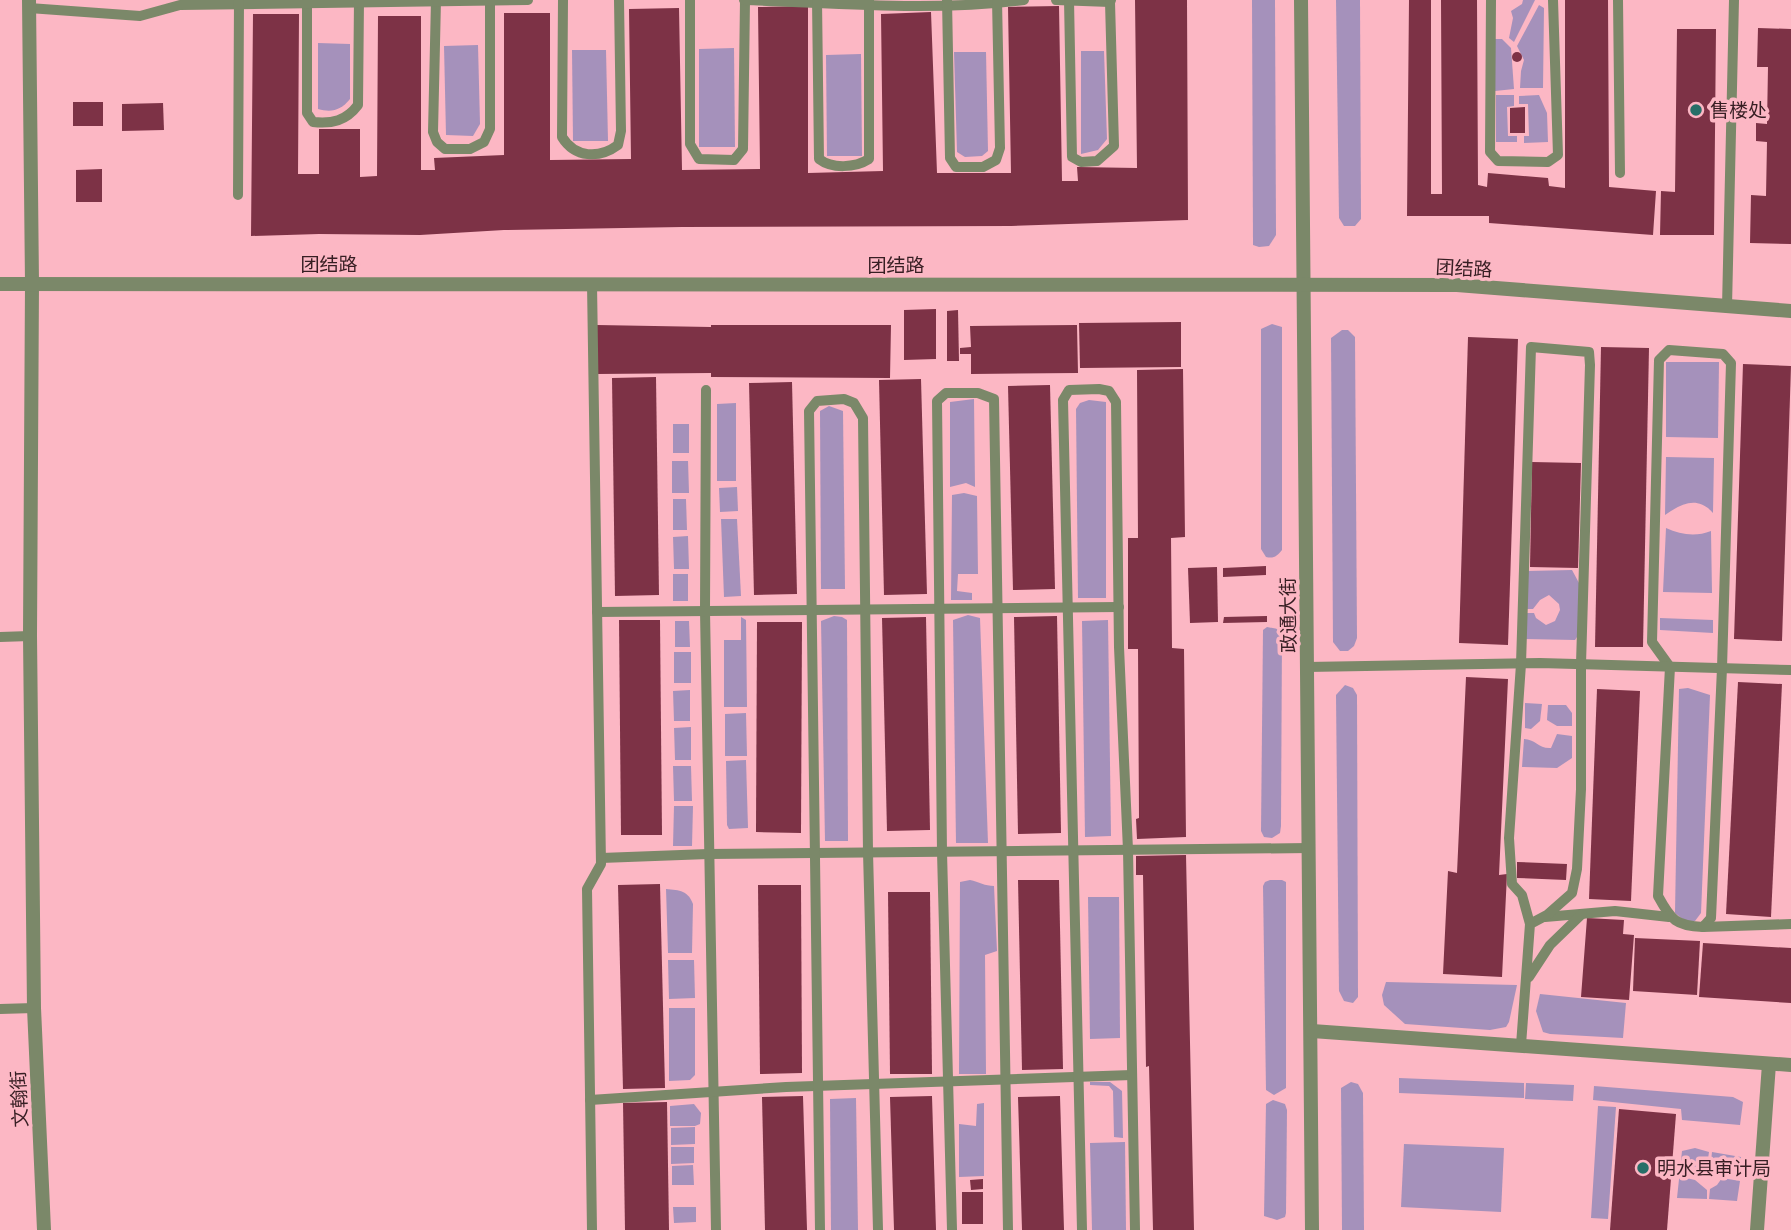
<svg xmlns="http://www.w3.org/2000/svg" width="1791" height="1230" font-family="'Source Serif 4','Noto Sans SC',serif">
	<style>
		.green { fill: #a591bb }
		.building { fill: #7d3246 }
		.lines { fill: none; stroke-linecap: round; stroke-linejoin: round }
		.service { stroke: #7b8869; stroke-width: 10 }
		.minor { stroke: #7b8869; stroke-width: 14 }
		.tertiary { stroke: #7b8869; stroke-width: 14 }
		.poi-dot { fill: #276f68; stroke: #fcb7c4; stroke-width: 2.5 }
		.labels { text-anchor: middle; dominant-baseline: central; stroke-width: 7; stroke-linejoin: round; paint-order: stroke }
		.poi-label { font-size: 19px; fill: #371e23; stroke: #fcb7c4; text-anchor: start }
		.street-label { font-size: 19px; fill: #371e23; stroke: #fcb7c4 }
	</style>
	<rect width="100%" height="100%" fill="#fcb7c4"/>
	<g class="green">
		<polygon points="1252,0 1275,0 1276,235 1269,246 1259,247 1253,245"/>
		<polygon points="1336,0 1360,0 1361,219 1355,226 1344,226 1339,218"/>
		<polygon points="1523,0 1535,0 1514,42 1509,38 1513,18 1511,11 1522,4"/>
		<polygon points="1539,5 1544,8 1543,88 1520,88 1521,71 1524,60 1517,46"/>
		<polygon points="1495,39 1502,39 1511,48 1514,89 1495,91"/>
		<path d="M 318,43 L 350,44 L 350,99 C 341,110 332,113 318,109 Z"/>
		<polygon points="478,45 480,124 473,136 446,135 444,46"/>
		<polygon points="734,48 735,147 699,147 699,49"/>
		<polygon points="572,50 606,50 608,141 573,141"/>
		<polygon points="1081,51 1104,51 1107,139 1098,150 1081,154"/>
		<polygon points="954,52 986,52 988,151 982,156 965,157 957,152"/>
		<polygon points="861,54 862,156 827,156 826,55"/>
		<polygon points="1496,95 1514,95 1514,106 1507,107 1508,136 1517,136 1517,142 1496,142"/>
		<polygon points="1539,95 1547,113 1548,142 1524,143 1524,136 1529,136 1528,104 1519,104 1519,96"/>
		<path d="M 1272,324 L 1282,327 L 1282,550 C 1277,556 1274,559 1266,557 L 1261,549 L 1261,329 Z"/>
		<polygon points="1342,330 1348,330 1355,337 1357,638 1354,646 1348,651 1340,651 1333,642 1331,338"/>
		<polygon points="1666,362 1719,362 1718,438 1666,437"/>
		<polygon points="974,399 975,487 966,483 950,487 950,402"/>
		<polygon points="1089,400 1106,402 1106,598 1078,598 1076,409 1080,403"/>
		<polygon points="736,403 736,481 717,481 717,404"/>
		<polygon points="829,406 843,411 845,589 821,589 820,411"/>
		<rect x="673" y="424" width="16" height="29"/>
		<path d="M 1666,457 L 1714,458 L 1713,513 C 1698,496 1682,503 1665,515 Z"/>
		<polygon points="672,461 688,461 689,493 672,493"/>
		<polygon points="737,487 738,511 720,512 719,488"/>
		<polygon points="964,493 977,496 978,574 958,574 957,591 972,593 972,600 951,600 952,495"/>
		<polygon points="673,499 686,499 687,530 673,530"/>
		<polygon points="737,519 741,596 724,597 721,519"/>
		<path d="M 1666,528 C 1681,535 1696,537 1711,531 L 1712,593 L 1663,592 Z"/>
		<polygon points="688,536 689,569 674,569 673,537"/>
		<polygon points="1572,570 1579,583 1579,634 1575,640 1525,639 1526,613 1534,613 1536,618 1546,625 1555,621 1560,610 1559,604 1549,595 1540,600 1533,609 1526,609 1527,571"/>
		<rect x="673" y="574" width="15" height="27"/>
		<polygon points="968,615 980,618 988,843 956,843 953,620"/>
		<polygon points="834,616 842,617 847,620 848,841 825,841 821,621"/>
		<polygon points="741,617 746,620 747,707 724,707 724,640 741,640"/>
		<polygon points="1660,618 1713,620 1713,633 1660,630"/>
		<polygon points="1108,620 1111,836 1085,837 1082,621"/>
		<polygon points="675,621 689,621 690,647 675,647"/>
		<polygon points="1267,627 1278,629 1282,632 1281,826 1280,833 1272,838 1264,837 1261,831 1263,630"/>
		<rect x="674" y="652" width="17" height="31"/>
		<polygon points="1345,685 1353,688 1357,695 1358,997 1353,1003 1344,1001 1339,991 1336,695"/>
		<polygon points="1688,688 1710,695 1701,913 1695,921 1685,921 1675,913 1679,689"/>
		<polygon points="690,690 690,721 674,721 673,691"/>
		<polygon points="1525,703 1542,704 1540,721 1531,729 1525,728"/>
		<polygon points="1548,705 1566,705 1572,713 1572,726 1557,726 1547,720"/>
		<polygon points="746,713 747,756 725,756 725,714"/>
		<polygon points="691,727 691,760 675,760 674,728"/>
		<path d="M 1557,734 L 1572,736 L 1572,758 L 1557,768 L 1522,767 L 1524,739 C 1535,739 1539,749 1551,748 Z"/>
		<polygon points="746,760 748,828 729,829 727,825 726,761"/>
		<polygon points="673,766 691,766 692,801 674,801"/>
		<polygon points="674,806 693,806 692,846 673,846"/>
		<path d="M 970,880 C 979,882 985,886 994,886 L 997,951 L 985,955 L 986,1074 L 959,1074 L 960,882 Z"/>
		<polygon points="1270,880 1282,880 1286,882 1286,1088 1274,1095 1266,1090 1263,886 1265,882"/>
		<path d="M 666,889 C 680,890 688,891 693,904 L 692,953 L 668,953 Z"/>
		<polygon points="1119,897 1120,1038 1090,1039 1088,897"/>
		<polygon points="668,960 694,960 695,998 669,999"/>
		<polygon points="1386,982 1517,985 1509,1022 1506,1027 1490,1030 1405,1024 1384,1005 1382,995"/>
		<polygon points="1540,994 1626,1003 1623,1038 1550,1034 1543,1032 1536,1011"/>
		<polygon points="669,1008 695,1008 695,1075 690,1080 669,1081"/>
		<polygon points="1399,1078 1524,1083 1524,1098 1399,1093"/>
		<polygon points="1090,1082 1110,1082 1122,1091 1123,1138 1114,1137 1113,1091 1109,1086 1090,1085"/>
		<polygon points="1351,1082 1358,1084 1363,1093 1364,1230 1342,1230 1341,1088"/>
		<polygon points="1526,1083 1574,1085 1573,1101 1525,1099"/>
		<polygon points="1594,1086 1733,1097 1743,1102 1740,1125 1682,1120 1681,1109 1593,1100"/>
		<polygon points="856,1098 858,1230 831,1230 830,1099"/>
		<polygon points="1273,1100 1285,1104 1287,1110 1286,1213 1285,1217 1277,1220 1264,1216 1266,1104"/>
		<polygon points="984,1103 984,1176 959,1177 959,1124 976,1126 977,1104"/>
		<polygon points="694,1104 701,1113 700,1124 695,1126 670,1126 670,1106"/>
		<polygon points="1598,1106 1616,1107 1608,1219 1591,1218"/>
		<polygon points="695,1127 695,1144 671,1145 671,1128"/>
		<polygon points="1125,1142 1126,1230 1092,1230 1090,1143"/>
		<polygon points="1404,1144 1504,1148 1501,1212 1401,1207"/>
		<polygon points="671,1147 694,1147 694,1163 671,1164"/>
		<polygon points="1695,1148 1709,1152 1707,1166 1698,1169 1694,1175 1687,1174 1686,1178 1695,1180 1707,1190 1707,1199 1677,1198 1682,1151"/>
		<polygon points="1712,1152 1741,1157 1739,1173 1726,1171 1720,1173 1711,1161"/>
		<polygon points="693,1165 694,1185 672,1185 672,1166"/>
		<polygon points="1722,1178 1740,1181 1737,1201 1709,1199 1710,1189 1717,1185"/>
		<polygon points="673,1207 696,1207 696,1222 674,1223"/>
	</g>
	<g class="building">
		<polygon points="1135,0 1187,0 1188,220 1011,226 682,227 504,230 420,235 319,234 251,236 253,14 299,14 298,174 319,174 319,129 360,129 360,177 377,176 378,16 421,16 421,170 435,170 434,158 504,155 504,13 550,13 550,160 631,159 629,9 679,8 682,170 760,169 758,7 808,6 808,173 883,171 881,14 931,12 937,173 1011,173 1008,7 1059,6 1062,181 1078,181 1077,167 1137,168"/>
		<polygon points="1409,0 1431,0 1431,194 1442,194 1441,0 1477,0 1478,185 1487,187 1488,173 1548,178 1549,186 1565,188 1565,0 1608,0 1609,187 1656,191 1653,235 1489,223 1489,216 1407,216"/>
		<polygon points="1758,28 1791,29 1791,244 1750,243 1751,195 1766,196 1767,142 1756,141 1756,123 1767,124 1768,67 1757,67"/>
		<polygon points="1677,29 1716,29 1714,235 1660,235 1661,191 1675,192"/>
		<circle cx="1517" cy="57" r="5"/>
		<rect x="73" y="102" width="30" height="24"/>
		<polygon points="163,103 164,130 122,131 122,104"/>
		<polygon points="1525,107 1525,133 1510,133 1510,108"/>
		<polygon points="102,169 102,202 76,202 76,170"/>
		<polygon points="936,309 936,359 904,360 904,310"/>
		<polygon points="958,310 959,361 947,361 947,311"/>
		<polygon points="1181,322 1181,367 1080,368 1079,323"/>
		<polygon points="597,325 711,327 711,325 891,325 890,378 711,377 711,373 597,374"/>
		<polygon points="1077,325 1078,373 971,374 971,354 960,354 960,348 971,347 970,326"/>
		<polygon points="1468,337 1518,339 1508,645 1459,643"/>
		<polygon points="1601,347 1649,348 1643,647 1595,647"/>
		<polygon points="1743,364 1791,366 1782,641 1734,639"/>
		<polygon points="1183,369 1185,537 1171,538 1172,648 1184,649 1186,837 1137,839 1136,819 1139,818 1138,649 1128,649 1128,538 1138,538 1137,370"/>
		<polygon points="656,377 659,595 615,596 612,378"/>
		<polygon points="921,379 927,594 884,595 879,380"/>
		<polygon points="792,382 797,594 754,595 749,383"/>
		<polygon points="1050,385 1055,589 1013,590 1008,386"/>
		<polygon points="1532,462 1581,463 1578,568 1530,567"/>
		<polygon points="1266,566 1266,575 1223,577 1223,568"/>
		<polygon points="1217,567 1218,622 1190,623 1188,568"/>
		<polygon points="1057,616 1061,833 1018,834 1014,617"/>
		<polygon points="1267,616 1267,622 1223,623 1224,617"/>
		<polygon points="926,617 930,830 887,831 882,618"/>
		<polygon points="619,620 660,620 662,835 621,835"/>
		<polygon points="757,622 802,622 801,833 756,832"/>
		<polygon points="1466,677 1508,679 1499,875 1507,874 1502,977 1443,974 1448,871 1457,873"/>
		<polygon points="1738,682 1782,684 1771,917 1726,914"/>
		<polygon points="1597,689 1640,691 1631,901 1589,899"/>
		<polygon points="1186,855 1194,1230 1153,1230 1149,1066 1146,1067 1143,875 1136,875 1136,856"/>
		<polygon points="1517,862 1567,864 1566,880 1517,878"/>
		<polygon points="1018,880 1059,880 1063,1069 1022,1070"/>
		<polygon points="660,884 665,1088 623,1089 618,885"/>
		<polygon points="758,885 801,885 802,1073 760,1074"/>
		<polygon points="888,892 930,892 932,1074 890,1074"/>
		<polygon points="1587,918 1624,920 1623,934 1634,935 1629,1000 1581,997"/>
		<polygon points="1635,938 1700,941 1697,995 1633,991"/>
		<polygon points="1703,943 1791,948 1791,1003 1699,997"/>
		<polygon points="803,1096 807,1230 765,1230 762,1097"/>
		<polygon points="932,1096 936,1230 894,1230 890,1097"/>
		<polygon points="1060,1096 1064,1230 1022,1230 1018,1097"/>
		<polygon points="667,1102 669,1230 625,1230 623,1103"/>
		<polygon points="1619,1109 1676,1114 1667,1230 1610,1230"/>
		<polygon points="983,1179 983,1189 971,1190 970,1180"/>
		<rect x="962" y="1192" width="21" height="32"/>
	</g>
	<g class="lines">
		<g class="service">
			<path d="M 307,0 L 307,113 L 313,122 C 332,124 346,121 358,105 L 359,0"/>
			<polyline points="436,0 433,132 437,142 445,149 470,149 484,142 490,129 490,0"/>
			<path d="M 563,0 L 562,137 C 575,158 599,159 618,145 L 621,131 L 619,0"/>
			<polyline points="690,0 690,144 699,159 734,160 743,149 745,0"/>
			<path d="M 744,0 C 836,3 932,12 1024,0"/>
			<path d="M 817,0 L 819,159 C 832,169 855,168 869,159 L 869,0"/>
			<polyline points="947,0 950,158 956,167 983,167 996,160 1000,148 997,0"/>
			<polyline points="1056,0 1110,2 1111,0"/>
			<polyline points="1069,0 1072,157 1081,162 1097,161 1114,146 1110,2"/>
			<polyline points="1491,0 1490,152 1498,161 1548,162 1558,155 1553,0"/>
			<polyline points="1618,0 1620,173"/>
			<polyline points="29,8 140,16 180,5 528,0"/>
			<polyline points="238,195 239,0"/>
			<polyline points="1727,307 1734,0"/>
			<path d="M 1669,350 L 1723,354 L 1731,363 L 1722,668 L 1711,918 L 1703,927 C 1676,926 1671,920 1658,896 L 1670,667 L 1652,642 L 1659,360 Z"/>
			<polyline points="706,390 705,611 716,1230"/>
			<polyline points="597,612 1119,607"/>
			<polyline points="0,637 30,636"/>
			<polyline points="1307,667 1540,663 1791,670"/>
			<polyline points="601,858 708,854 1309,848"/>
			<polyline points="1545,917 1615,911 1669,917"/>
			<polyline points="1703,927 1791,924"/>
			<polyline points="1529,977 1550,945 1582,914"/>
			<polyline points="0,1009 34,1008"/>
			<polyline points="1521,1045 1530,924 1522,895 1512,884 1509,838 1521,664 1531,347 1589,352 1590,365 1581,664 1581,789 1577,869 1572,893 1547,915 1530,924"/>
			<polyline points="590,1100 786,1087 1132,1075"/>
			<polyline points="592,1230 587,889 601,864 592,284"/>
			<polyline points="820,1230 809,411 817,401 844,399 854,403 863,418 868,852 878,1230"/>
			<polyline points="952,1230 942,852 937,401 946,393 978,393 994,399 1008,1230"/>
			<polyline points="1082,1230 1063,400 1069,390 1099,389 1109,391 1116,402 1119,647 1128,850 1135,1230"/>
		</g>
		<g class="minor">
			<polyline points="29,0 32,283 30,636 34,1008 44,1230"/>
			<polyline points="1757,1230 1769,1064"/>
		</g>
		<g class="tertiary">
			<polyline points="1301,0 1312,1230"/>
			<polyline points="0,284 1457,285 1791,311"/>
			<polyline points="1312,1031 1791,1065"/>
		</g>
	</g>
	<g class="poi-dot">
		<circle cx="1696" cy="110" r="7"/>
		<circle cx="1643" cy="1168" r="7"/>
	</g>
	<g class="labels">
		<g class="poi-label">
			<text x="1710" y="110">售楼处</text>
			<text x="1657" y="1168">明水县审计局</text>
		</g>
		<g class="street-label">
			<text x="329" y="264">团结路</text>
			<text x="896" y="265">团结路</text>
			<text transform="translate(1464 268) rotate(3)">团结路</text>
			<text transform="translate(1288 615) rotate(-91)">政通大街</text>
			<text transform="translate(19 1099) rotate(-93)">文翰街</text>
		</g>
	</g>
</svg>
